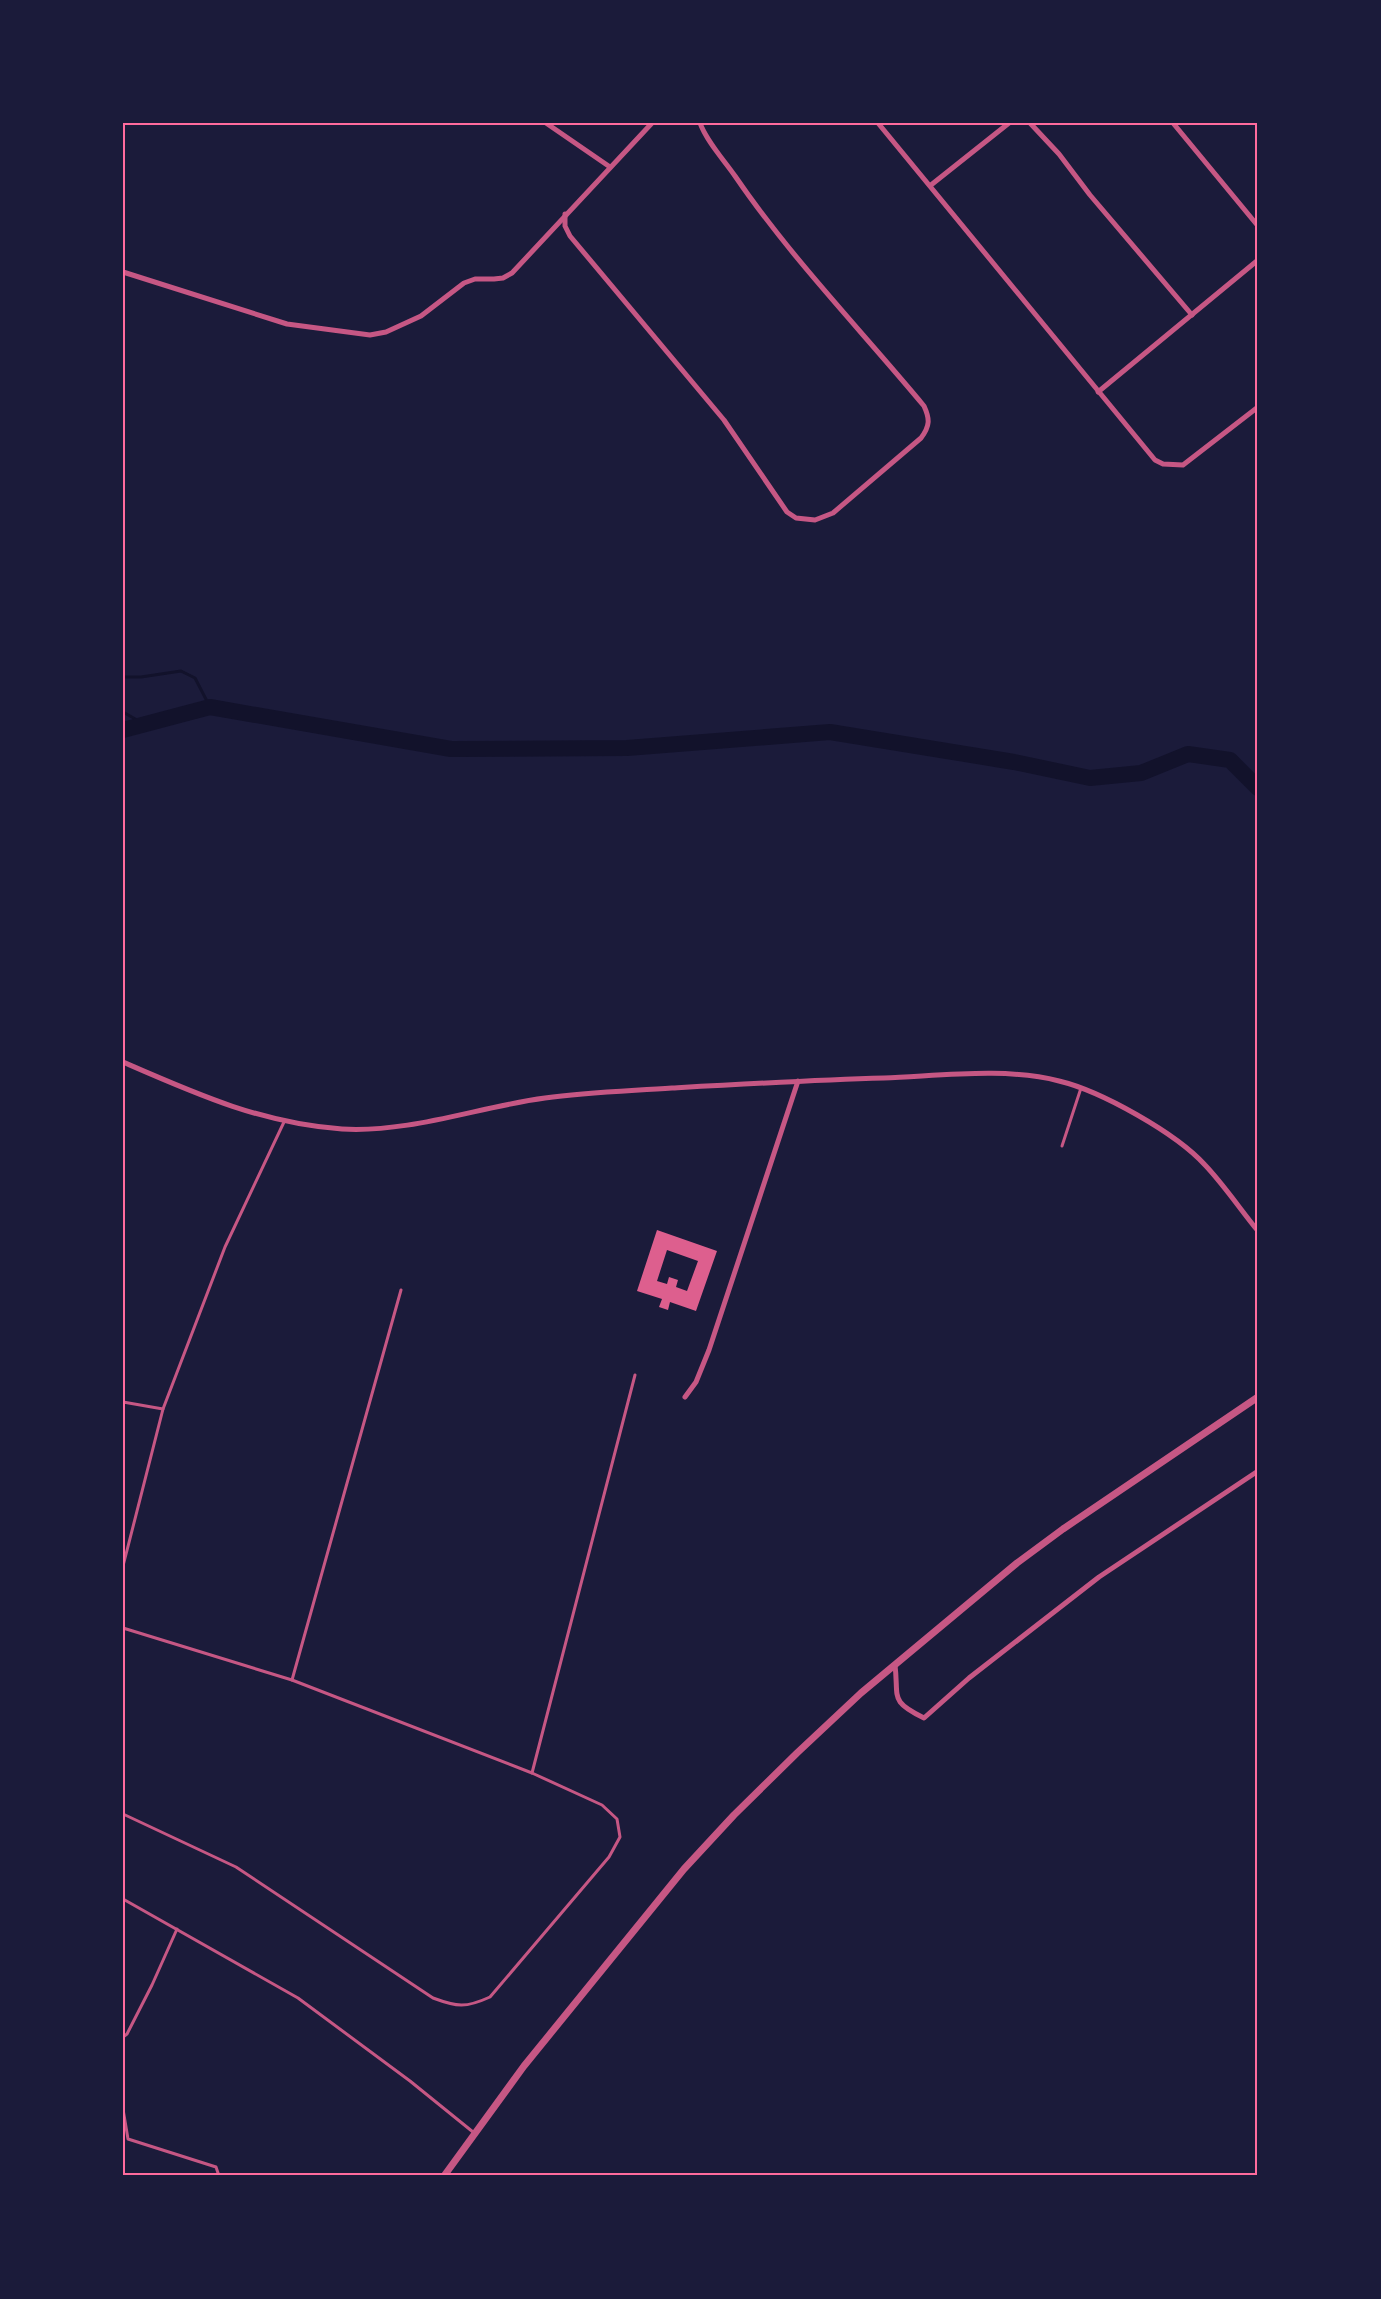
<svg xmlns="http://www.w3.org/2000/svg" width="1381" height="2299" font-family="'Alegreya Sans',sans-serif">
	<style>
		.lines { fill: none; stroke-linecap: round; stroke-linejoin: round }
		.stream { stroke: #12122b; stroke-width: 3 }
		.river { stroke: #12122b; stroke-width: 16 }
		.building { fill: #dd5f8e; fill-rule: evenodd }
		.service { stroke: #c65784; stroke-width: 3 }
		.minor { stroke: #c65784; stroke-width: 5 }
		.tertiary { stroke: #c65784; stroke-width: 7 }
		.neatline { fill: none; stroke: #ff6b9d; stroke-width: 2 }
	</style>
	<rect width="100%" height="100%" fill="#1b1b3a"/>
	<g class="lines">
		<g class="stream">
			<polyline points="123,677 141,677 181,671 195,678 210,707"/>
			<polyline points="123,712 144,724"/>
		</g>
		<polyline class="river" points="123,730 210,707 451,749 627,748 830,732 1014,762 1090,778 1141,773 1188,754 1230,760 1258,788"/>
	</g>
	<path class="building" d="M 657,1230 L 717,1251 L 696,1311 L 670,1302 L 668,1310 L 659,1307 L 662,1299 L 637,1291 ZM 667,1250 L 698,1261 L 687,1291 L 676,1287 L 678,1280 L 669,1277 L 667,1284 L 657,1281 Z"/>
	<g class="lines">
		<g class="service">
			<polyline points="1062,1146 1081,1088"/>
			<polyline points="123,1402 163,1409"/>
			<polyline points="123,1566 163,1409 225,1247 284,1122"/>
			<path d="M 123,1628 L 292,1680 L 532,1773 L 602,1805 L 617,1819 L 620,1837 L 609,1857 L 490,1997 C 466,2008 457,2007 433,1998 L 236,1867 L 123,1814"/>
			<polyline points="292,1680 401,1290"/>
			<polyline points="532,1773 635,1375"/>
			<polyline points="123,1899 298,1998 410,2081 473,2132"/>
			<polyline points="123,2037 127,2034 152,1985 177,1929"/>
			<polyline points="123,2109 128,2139 216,2167 219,2176"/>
		</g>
		<g class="minor">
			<polyline points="546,123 610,167"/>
			<polyline points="878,123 1155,460 1163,464 1183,465 1258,407"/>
			<polyline points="1030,123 1059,154 1090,195 1192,315"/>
			<polyline points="1173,123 1258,226"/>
			<polyline points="931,185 1009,123"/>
			<path d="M 565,214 L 565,226 L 570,236 L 724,420 L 787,512 L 796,518 L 815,520 L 833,513 L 921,438 C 930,426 930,419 924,406 C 861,330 791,258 735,176 C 724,160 707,142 700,123"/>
			<polyline points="123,272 287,324 370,335 386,332 421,316 464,283 475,279 494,279 503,278 512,273 652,123"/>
			<polyline points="1098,392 1258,260"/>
			<path d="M 123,1062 C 194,1093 263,1124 342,1129 C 410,1133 478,1107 545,1098 C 587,1092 630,1091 672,1088 C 743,1084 813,1080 884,1078 C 939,1076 1005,1067 1059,1081 C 1101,1091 1176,1133 1205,1165 C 1224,1185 1240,1209 1258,1231"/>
			<polyline points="685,1397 696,1382 709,1350 798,1081"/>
			<path d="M 895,1665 C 899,1698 889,1701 924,1718 L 969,1678 L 1099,1577 L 1258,1471"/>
		</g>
		<polyline class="tertiary" points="444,2176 524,2066 684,1869 734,1815 797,1753 861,1693 1017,1563 1063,1529 1258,1397"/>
	</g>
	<rect width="1381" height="2299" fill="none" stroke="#1b1b3a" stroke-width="249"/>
	<rect x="124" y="124" width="1132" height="2050" class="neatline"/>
</svg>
